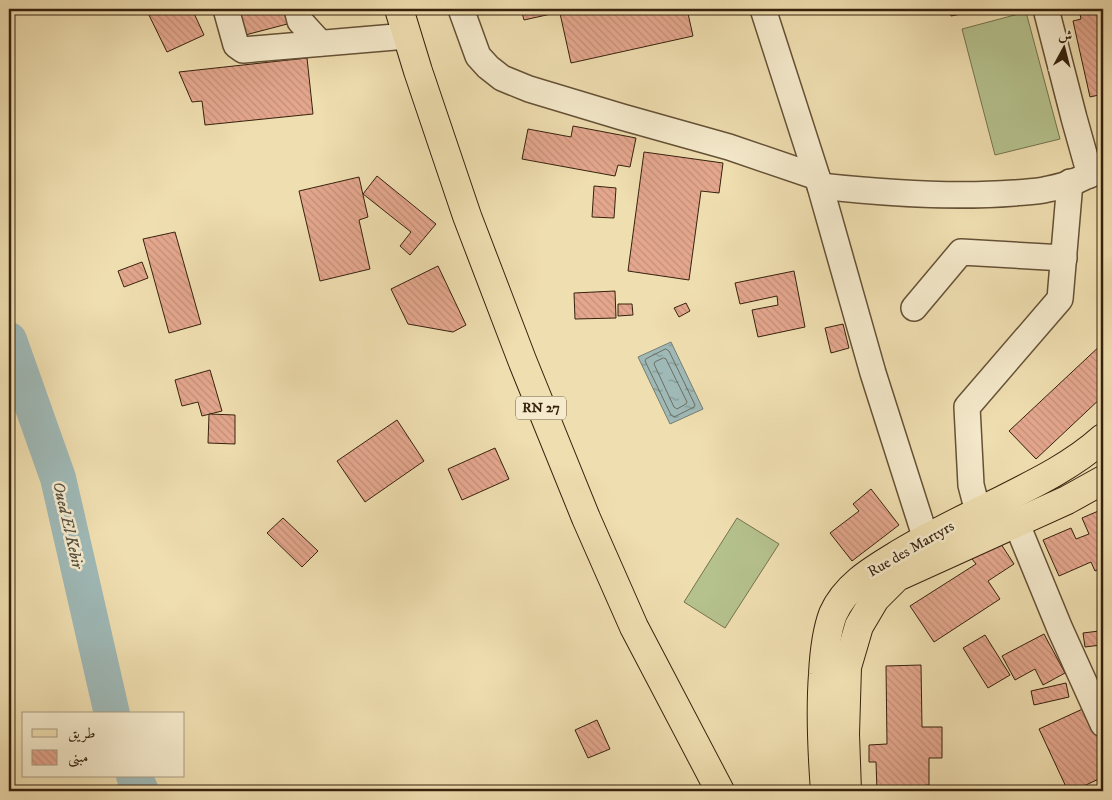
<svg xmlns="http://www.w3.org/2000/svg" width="1112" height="800" font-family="'IM FELL DW Pica',Amiri,serif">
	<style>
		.pitch { fill: #b5c28e; stroke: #76724e }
		.water { fill: url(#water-ripples); stroke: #757d73 }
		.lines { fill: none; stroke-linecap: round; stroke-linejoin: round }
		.shore { stroke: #6b6e62; stroke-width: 1 }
		.river { stroke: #9fb9b7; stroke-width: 36 }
		.building { fill: url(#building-back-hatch); stroke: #37220d }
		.minor-casing { stroke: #655136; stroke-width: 28 }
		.major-casing { stroke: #37220d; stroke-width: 30 }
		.minor { stroke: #f5eacc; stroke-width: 25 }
		.major { stroke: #efdeb0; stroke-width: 28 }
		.labels { text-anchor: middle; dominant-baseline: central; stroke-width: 5; stroke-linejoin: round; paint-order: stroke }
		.shield { fill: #f5eacc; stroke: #705e46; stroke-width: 1 }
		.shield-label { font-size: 14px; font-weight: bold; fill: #37220d }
		.street-label { font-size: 15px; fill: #37220d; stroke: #f5eacc }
		.water-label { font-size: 16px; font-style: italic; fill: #564f40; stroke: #f5eacc }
	</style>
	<defs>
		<pattern id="water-ripples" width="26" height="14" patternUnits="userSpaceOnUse" patternTransform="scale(1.25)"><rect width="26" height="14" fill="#9fb9b7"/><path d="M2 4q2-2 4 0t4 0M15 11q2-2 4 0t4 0" fill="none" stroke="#829693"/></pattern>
		<pattern id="building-back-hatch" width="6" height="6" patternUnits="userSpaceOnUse" patternTransform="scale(1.25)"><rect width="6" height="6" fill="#e4a78e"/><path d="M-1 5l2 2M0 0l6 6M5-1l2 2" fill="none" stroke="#c48f79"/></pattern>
	</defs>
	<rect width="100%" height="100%" fill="#efdeb0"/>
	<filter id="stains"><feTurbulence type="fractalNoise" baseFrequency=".004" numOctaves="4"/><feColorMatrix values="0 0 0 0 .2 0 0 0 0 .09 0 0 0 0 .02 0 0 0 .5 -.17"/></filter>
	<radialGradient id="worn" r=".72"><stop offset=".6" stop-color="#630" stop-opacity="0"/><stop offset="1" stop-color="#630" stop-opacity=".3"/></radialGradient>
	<g class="pitch">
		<polygon points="1026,12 1060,139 995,155 962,29"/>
		<polygon points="737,518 779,544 725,628 684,602"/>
	</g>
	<polygon class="water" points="671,342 703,409 670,424 638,357"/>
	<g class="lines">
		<g class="shore">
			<polygon points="666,349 669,351 695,405 694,407 674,417 671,415 645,361 646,359"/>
			<polygon points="664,358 666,359 687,402 686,404 677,409 674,407 654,364 655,362"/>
		</g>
		<g class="river">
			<polyline points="9,340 58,478 112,714"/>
			<polyline points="134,776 141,791"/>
		</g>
	</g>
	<g class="building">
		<polygon points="146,9 192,9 204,35 167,52"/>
		<polygon points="222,9 291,9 295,22 230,39"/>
		<polygon points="521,9 550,9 551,14 524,20"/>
		<polygon points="559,9 687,9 693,36 571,63"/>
		<polygon points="949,9 987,9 951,16"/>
		<polygon points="1079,9 1103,9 1103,94 1090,97 1073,21 1081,19"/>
		<polygon points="307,58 313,114 205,125 202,101 192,102 179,72"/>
		<polygon points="573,126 636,138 630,167 618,165 615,176 522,159 528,129 571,137"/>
		<polygon points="644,152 723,163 719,193 701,191 689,280 628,271"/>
		<polygon points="377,176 436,224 410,255 400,246 411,232 363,194"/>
		<polygon points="359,177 368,217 359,220 370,269 320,281 299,191"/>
		<polygon points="594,186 616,188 614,218 592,217"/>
		<polygon points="175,232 201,324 169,333 143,239"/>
		<polygon points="142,262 148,278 124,287 118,271"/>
		<polygon points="438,266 466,325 453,332 408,324 391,289"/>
		<polygon points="794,271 805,327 758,337 752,310 778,305 777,296 740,304 735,283"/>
		<polygon points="615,291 616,318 575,319 574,293"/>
		<polygon points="686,303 690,311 679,317 674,308"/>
		<polygon points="618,304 632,304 633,315 618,316"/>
		<polygon points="843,324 849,348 831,353 825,328"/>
		<polygon points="1103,343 1103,396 1036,459 1009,431"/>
		<polygon points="210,370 222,411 202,416 198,402 182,406 175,380"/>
		<polygon points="209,414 235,415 235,444 208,443"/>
		<polygon points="397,420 424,461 365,502 337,461"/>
		<polygon points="495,448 509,479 462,500 448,469"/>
		<polygon points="871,489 899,525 852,561 830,533 859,511 853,504"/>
		<polygon points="1103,509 1103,567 1095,571 1091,562 1059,576 1043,540 1071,528 1076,539 1089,534 1082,518"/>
		<polygon points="283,518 318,551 302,567 267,533"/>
		<polygon points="999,541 1014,564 988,581 1000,599 934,642 910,606 976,564 972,559"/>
		<polygon points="1103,597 1103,646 1100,646 1098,598"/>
		<polygon points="1099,631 1101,645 1085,647 1083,633"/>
		<polygon points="1044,634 1065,673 1043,685 1035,669 1015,680 1002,656"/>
		<polygon points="985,635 1010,675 988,688 963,648"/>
		<polygon points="921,665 922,727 942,727 942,758 929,758 929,785 917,786 917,791 877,791 876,762 869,762 869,745 887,744 886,666"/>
		<polygon points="1066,683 1069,697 1034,705 1031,691"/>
		<polygon points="1087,707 1103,742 1103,777 1073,791 1068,791 1039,729"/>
		<polygon points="597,720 610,749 588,758 575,730"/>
	</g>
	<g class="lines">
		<defs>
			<g id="minor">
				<polyline points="226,9 236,45 243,50 407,36"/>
				<polyline points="297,9 300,21 320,43"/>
				<polyline points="461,9 478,56 488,67 502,78 529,89 622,117 729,147 817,177"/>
				<polyline points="763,9 820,186 873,373 932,558"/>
				<polyline points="1046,9 1074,118 1090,175"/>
				<path d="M 820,186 C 884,193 950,198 1014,193 C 1025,192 1037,192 1048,189 C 1067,186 1088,177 1103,166"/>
				<polyline points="914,308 961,252 1064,258"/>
				<polyline points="978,512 971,485 967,407 1060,299 1070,182"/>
				<polyline points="1016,522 1060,629 1103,724"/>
			</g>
			<g id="major">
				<polyline points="399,9 418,71 467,216 522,360 586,518 634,627 720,791"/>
				<path d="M 825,791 C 822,751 820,714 823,674 C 824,654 826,633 833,614 C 846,584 876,568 902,552 C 934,533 967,517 1000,501 C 1036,483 1073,465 1103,438"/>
				<polyline points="847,791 845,734 847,667 859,626 875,599 897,577 1067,500 1103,480"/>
			</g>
		</defs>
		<use href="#minor" class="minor-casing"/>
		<use href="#major" class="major-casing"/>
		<use href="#minor" class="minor"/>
		<use href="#major" class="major"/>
	</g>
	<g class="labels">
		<rect class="shield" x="516" y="396.5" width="50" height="23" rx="4"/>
		<g class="shield-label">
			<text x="541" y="408">RN 27</text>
		</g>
		<g class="street-label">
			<text transform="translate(911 549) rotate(-30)">Rue des Martyrs</text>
		</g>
		<g class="water-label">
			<text transform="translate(68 525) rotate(77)">Oued El Kebir</text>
		</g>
	</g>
	<rect width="1112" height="800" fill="none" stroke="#efdeb0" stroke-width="30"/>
	<rect x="10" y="10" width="1092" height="780" fill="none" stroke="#37220d" stroke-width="2.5"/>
	<rect x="15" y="15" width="1082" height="770" fill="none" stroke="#37220d"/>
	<rect x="22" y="712" width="162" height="65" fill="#f5eacc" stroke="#a99a80"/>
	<rect x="32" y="729" width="25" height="8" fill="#efdeb0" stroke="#a99a80"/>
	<text x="68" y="738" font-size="15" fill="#37220d">طريق</text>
	<rect x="32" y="750" width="25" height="15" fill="url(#building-back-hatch)" stroke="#a99a80"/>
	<text x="68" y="762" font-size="15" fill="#37220d">مبنى</text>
	<g transform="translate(1064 48) rotate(7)" stroke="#f5eacc" stroke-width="4" paint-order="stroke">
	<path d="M0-4L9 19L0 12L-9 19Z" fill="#37220d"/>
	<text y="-8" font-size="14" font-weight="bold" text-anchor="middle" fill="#37220d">ش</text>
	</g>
	<rect width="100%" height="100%" filter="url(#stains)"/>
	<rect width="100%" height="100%" fill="url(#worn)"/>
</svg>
